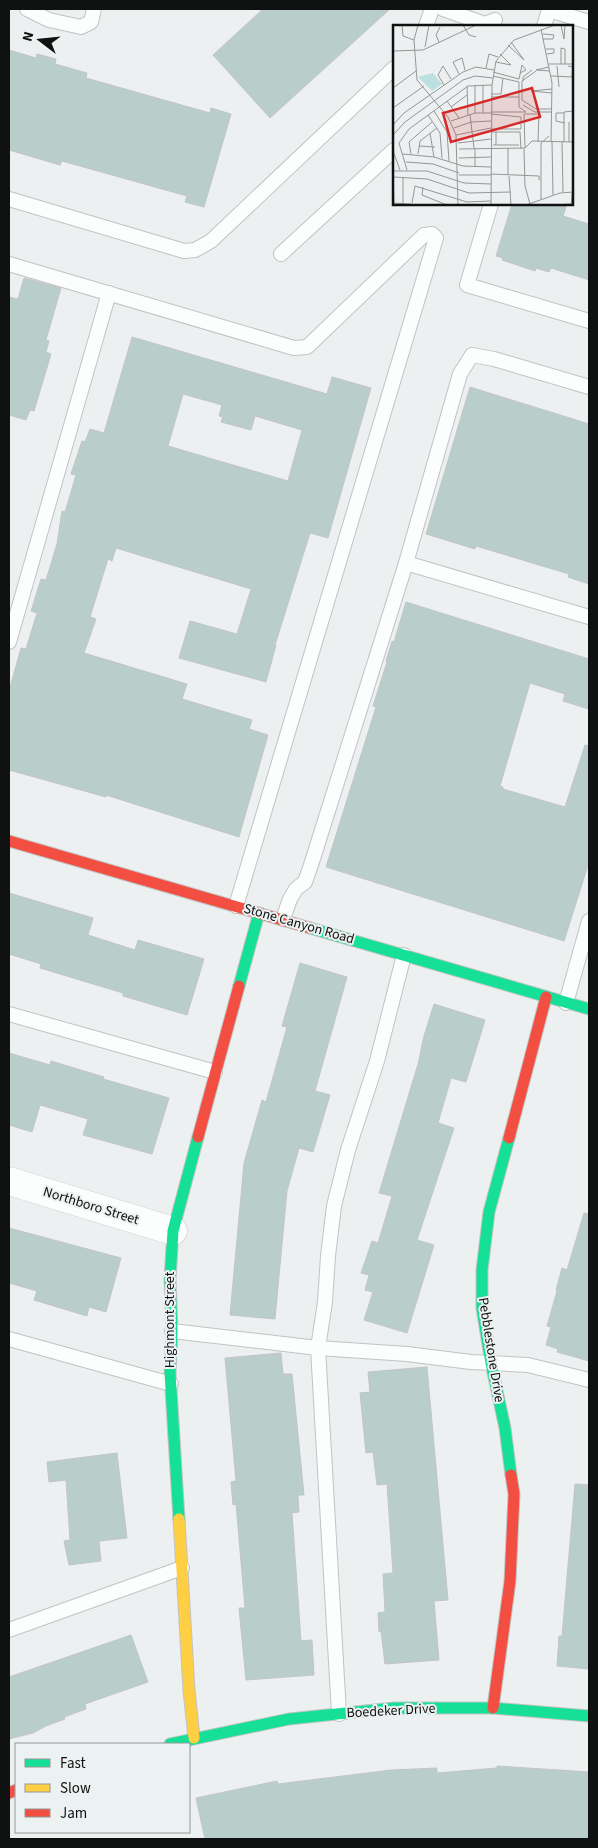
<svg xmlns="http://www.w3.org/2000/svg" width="598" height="1848" font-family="'Source Sans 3',sans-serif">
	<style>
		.building { fill: #b9cecb; stroke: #c2c5c4; fill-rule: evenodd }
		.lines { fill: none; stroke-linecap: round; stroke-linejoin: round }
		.lane-casing { stroke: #c2c4c4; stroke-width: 16 }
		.street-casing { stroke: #c2c4c4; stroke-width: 29 }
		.fast-casing { stroke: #c2c4c4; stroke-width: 13 }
		.slow-casing { stroke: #c2c4c4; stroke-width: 13 }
		.jam-casing { stroke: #c2c4c4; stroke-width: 13 }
		.lane { stroke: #fcfdfd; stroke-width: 14 }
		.street { stroke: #fcfdfd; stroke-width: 28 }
		.fast { stroke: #16e098; stroke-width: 11 }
		.slow { stroke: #ffcf43; stroke-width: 11 }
		.jam { stroke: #f24e42; stroke-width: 11 }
		.labels { text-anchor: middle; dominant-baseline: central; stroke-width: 4; stroke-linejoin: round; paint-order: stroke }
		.street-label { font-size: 14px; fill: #101111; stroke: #ecf1f1 }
		.inset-road { fill: none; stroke: #959797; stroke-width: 1 }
		.view { fill: #d62828; fill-opacity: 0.15; stroke: #d62828; stroke-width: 2.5 }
		.inset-edge { fill: none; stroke: #101111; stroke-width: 2.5 }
	</style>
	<rect width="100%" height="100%" fill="#edf0f0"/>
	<g class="building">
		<polygon points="263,9 390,9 270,118 213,55"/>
		<polygon points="9,50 36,58 37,54 56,59 55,64 87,73 86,78 210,113 211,108 231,114 204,207 185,202 187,196 62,161 60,165 9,150"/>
		<polygon points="512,204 567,204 563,216 589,224 589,280 551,268 549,272 536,268 535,271 502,260 503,258 496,256"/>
		<polygon points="24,278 61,288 46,340 49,341 46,352 51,354 34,411 30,410 26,420 9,415 9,297 18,299"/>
		<path d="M 132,337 L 327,394 L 332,377 L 371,388 L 328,538 L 310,533 L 275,645 L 276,645 L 266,682 L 179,658 L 190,621 L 237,634 L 251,589 L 116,548 L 112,561 L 108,559 L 90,617 L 96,619 L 84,653 L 187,684 L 182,699 L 252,720 L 249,729 L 268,735 L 239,837 L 106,795 L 106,797 L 9,770 L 9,691 L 21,648 L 26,649 L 37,613 L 31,611 L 41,579 L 46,580 L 57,544 L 62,511 L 65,512 L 76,475 L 71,474 L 82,441 L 85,442 L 90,429 L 104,433 ZM 183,394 L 222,405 L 219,416 L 223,417 L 221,422 L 251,430 L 255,416 L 302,430 L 288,481 L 168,446 Z"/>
		<polygon points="470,387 589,424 589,584 568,577 569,574 476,546 475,549 426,534"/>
		<polygon points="406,602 589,659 589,709 563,701 565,694 530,683 500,786 503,787 503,789 565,807 585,745 589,746 589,862 564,941 326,867 376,707 373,706 387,662 386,661 392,641 394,642"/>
		<polygon points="9,893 93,918 88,935 135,950 138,940 204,959 187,1015 123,996 123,993 40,968 41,964 9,954"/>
		<polygon points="300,963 347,977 315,1091 330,1095 313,1152 299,1148 287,1191 275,1319 230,1315 244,1163 262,1100 266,1102 287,1027 282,1026"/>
		<polygon points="434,1004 485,1020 466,1082 451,1078 438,1123 454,1128 417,1240 434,1245 407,1333 364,1320 373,1292 365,1290 369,1275 361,1273 372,1241 378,1243 392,1196 379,1193 418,1064 424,1036"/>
		<polygon points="9,1053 50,1065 51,1061 104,1077 103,1079 169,1098 152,1154 83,1135 88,1119 40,1105 32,1132 9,1125"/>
		<polygon points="584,1213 589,1214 589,1361 557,1352 558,1349 546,1345 551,1327 547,1326 557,1291 556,1290 562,1268 567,1270"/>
		<polygon points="9,1228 121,1258 106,1312 89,1307 87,1316 34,1300 37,1291 9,1283"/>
		<polygon points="281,1353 283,1374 292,1374 304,1495 298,1495 299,1512 292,1513 301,1641 312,1640 314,1675 246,1680 239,1608 245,1608 236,1504 233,1505 231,1482 236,1481 225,1358"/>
		<polygon points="427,1367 448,1600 434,1601 439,1660 385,1664 381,1631 379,1632 378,1613 385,1612 383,1574 393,1573 387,1484 377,1485 373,1452 366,1453 360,1393 370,1392 368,1372"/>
		<polygon points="117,1453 127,1538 99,1541 101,1561 69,1565 64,1541 70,1540 66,1480 49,1482 47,1462"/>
		<polygon points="575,1484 589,1485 589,1669 557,1666 559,1636 562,1636"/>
		<polygon points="131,1635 148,1682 85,1704 86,1709 64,1717 65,1719 46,1726 33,1733 9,1739 9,1677"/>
		<polygon points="497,1766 589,1772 589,1839 205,1839 196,1798 277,1781 278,1784 391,1770 437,1768 437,1773 497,1768"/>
	</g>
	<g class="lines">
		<defs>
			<g id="lane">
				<polyline points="27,9 49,20 81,27 91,22 94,9"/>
				<polyline points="443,9 485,24 495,20"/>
				<polyline points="426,26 432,9"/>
				<polyline points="544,26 549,10 589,22"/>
				<polyline points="9,199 184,251 195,250 211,241 394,68"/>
				<polyline points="491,204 467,285 589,321"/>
				<polyline points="281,254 394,150"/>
				<polyline points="9,264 294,348 307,347 424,235 432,234 436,238 236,906"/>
				<polyline points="406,563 589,617"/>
				<polyline points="9,642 109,293"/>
				<polyline points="283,919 290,899 296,889 305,882 311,865 406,563 460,374 472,355 494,359 589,387"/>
				<polyline points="566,1003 589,921"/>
				<polyline points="9,1014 215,1072"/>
				<polyline points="172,1331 318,1348 407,1354 471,1362 528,1365 589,1380"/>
				<polyline points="9,1339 171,1384"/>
				<polyline points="9,1630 182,1568"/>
				<polyline points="339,1714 318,1348 325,1302 328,1256 334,1206 348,1150 377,1061 404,955"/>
			</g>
			<polyline id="street" points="9,1181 173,1231"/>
			<g id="fast">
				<polyline points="310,928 589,1009"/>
				<polyline points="239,986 259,913"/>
				<polyline points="509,1138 489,1212 482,1270 482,1308 491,1363 505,1428 511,1475"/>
				<polyline points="179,1519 170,1373 172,1331 170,1279 173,1231 198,1137"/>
				<polyline points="170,1744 289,1719 394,1708 493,1708 589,1716"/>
			</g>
			<polyline id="slow" points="179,1519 189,1690 194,1738"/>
			<g id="jam">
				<polyline points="9,841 310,928"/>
				<polyline points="198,1137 239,986"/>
				<polyline points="509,1138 546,997"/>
				<polyline points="493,1708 510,1581 514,1494 511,1475"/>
				<polyline points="9,1793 16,1790"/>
			</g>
		</defs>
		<use href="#lane" class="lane-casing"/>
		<use href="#street" class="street-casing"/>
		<use href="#fast" class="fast-casing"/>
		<use href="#slow" class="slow-casing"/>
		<use href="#jam" class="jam-casing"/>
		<use href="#lane" class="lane"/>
		<use href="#street" class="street"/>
		<use href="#fast" class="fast"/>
		<use href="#slow" class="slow"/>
		<use href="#jam" class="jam"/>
	</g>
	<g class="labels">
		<g class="street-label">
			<text transform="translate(299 924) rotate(16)">Stone Canyon Road</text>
			<text transform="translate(91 1206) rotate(17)">Northboro Street</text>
			<text transform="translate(170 1320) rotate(-90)">Highmont Street</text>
			<text transform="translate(491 1350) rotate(81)">Pebblestone Drive</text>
			<text transform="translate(391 1711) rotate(-3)">Boedeker Drive</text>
		</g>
	</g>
	<g transform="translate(393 25)">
		<rect width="180" height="180" fill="#edf0f0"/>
		<path d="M 40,48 L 49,59 L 39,66 L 25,52 Z" fill="#bcdfe2"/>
		<path class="inset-road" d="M 9,0 L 10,11 L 21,15M 25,0 L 21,15 L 24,55 L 55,92 L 63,110 L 65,180M 70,0 L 76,10 L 83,12M 168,0 L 171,14 L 172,0M 148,4 L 159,58 L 158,117M 150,9 L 161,10 L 160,14 L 150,14M 46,17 L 43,10 L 47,2M 115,20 L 131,35 L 118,17M 32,22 L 36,0M 153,24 L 161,24 L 161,28 L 154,29M 0,26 L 30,25 L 83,0M 103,37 L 118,40 L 107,29M 156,39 L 180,39M 168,39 L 168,23 L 172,24 L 172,39M 164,41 L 166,62M 175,41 L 180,42 L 179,52M 156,42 L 143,45 L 157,46M 93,43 L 96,29 L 105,32M 143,46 L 129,56 L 129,75 L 143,84 L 158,84M 100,47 L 126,54 L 129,40 L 133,45 L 127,48M 66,49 L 60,37 L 69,33 L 72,45M 100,51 L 126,57 L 126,82 L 133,87M 158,51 L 180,52M 130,56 L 130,52 L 139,45M 51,60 L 45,50 L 50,41 L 58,54M 90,60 L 90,88M 74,61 L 75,90M 0,63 L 23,46M 159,68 L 138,66 L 159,64M 98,69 L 108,69 L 110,53M 98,72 L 126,72M 54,76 L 66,93M 130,80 L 142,87 L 158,87M 58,82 L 74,70M 0,83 L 31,61M 41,86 L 54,107 L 56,136M 98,87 L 133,87M 82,88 L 82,60M 171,88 L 163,88 L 163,96 L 172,98M 35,90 L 47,108 L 49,133M 77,90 L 81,123M 58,96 L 82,88 L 98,88M 0,100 L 11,88 L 70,47 L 83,42 L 101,45M 61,103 L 78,97 L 98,96M 98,104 L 128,104 L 128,92 L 98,89M 98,107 L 127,107 L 128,124M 37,108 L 41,132M 0,110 L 12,97 L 70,55 L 82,51 L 100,53M 63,110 L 98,103M 159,117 L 160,170M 169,117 L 170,167M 171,117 L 171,87 L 180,86M 176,117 L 176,97M 65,118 L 98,114M 100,120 L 103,120 L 103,107M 103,120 L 126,120M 26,121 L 42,122M 115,123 L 115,150M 132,123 L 131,89 L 146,89 L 145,117M 132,123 L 139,116 L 180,117M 66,124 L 132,123M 131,124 L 132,161 L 137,179M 0,126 L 7,145M 10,129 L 41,132 L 70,141 L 98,142M 18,129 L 16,117 L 39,97M 25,129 L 27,116 L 44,103M 66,133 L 98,132M 13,137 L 40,139 L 66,148M 82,142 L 82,123M 14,145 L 6,118 L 16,104 L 75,61 L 99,60M 0,146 L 34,146 L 71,158 L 98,159M 0,147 L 1,178M 98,149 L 146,151 L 146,155M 66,150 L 98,150M 116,151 L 118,180M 0,152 L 34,154 L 76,168 L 118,167M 30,162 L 29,170 L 54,180M 148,174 L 148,118 L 156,111M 0,178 L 29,180M 19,178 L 22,161 L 74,177 L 98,176M 10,179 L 10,152M 98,180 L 99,60 L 103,36 L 121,15 L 162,0M 133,180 L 167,168 L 180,167M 161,180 L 178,179M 178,180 L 180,162"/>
		<path class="view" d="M 139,63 L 147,92 L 58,117 L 50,88 Z"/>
		<rect width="180" height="180" class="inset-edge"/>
	</g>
	<rect width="598" height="1848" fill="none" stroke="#101111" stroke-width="20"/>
	<rect x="15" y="1743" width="175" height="90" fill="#ecf1f1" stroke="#949797"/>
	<rect x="25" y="1759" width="25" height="8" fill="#16e098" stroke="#949797"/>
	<text x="60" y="1768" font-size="15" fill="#101111">Fast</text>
	<rect x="25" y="1784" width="25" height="8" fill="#ffcf43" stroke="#949797"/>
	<text x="60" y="1793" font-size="15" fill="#101111">Slow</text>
	<rect x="25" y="1809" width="25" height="8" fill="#f24e42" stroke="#949797"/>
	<text x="60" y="1818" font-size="15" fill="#101111">Jam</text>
	<g transform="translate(40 40) rotate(286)" stroke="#ecf1f1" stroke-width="4" paint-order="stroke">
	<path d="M0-4L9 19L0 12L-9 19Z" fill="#101111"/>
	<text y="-8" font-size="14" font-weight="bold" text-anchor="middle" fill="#101111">N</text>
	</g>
</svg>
